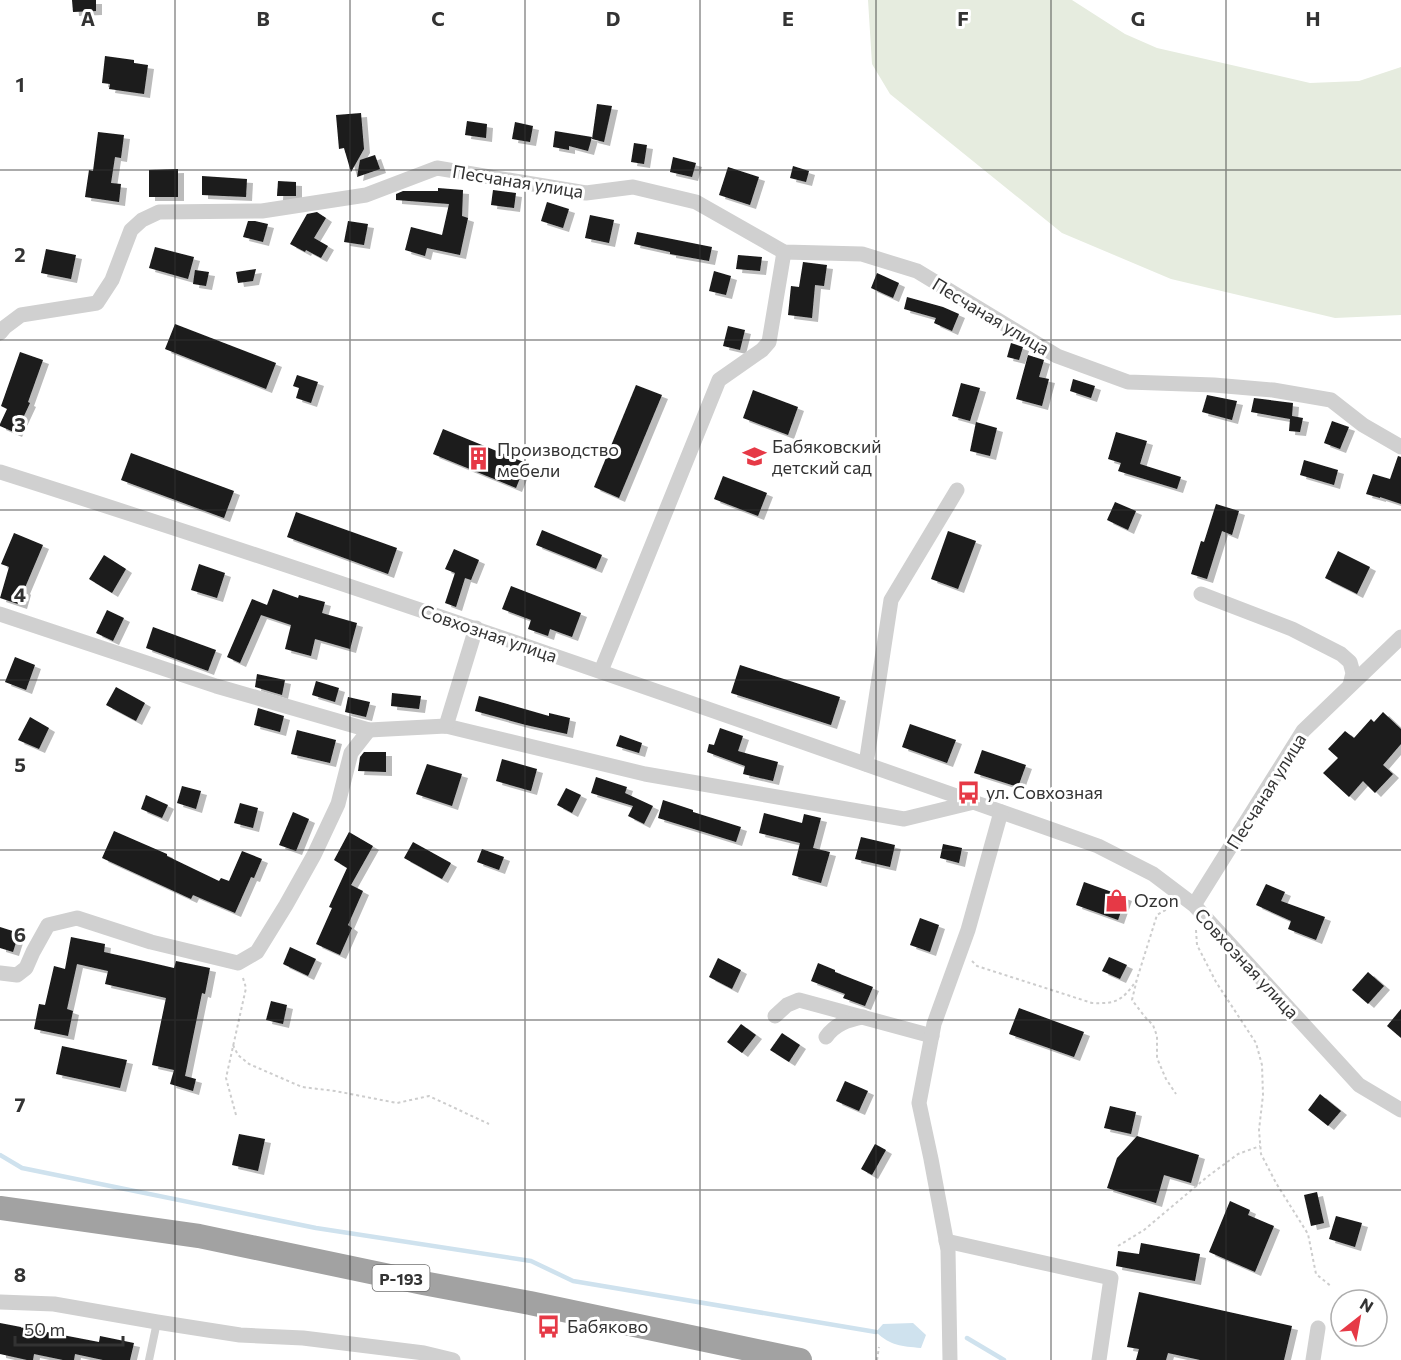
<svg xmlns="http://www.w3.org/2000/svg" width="1401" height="1360" font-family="Commissioner,sans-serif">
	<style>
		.green { fill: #e6ecdf }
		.water { fill: #cfe2ee }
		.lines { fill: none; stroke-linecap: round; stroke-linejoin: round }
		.stream { stroke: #cfe2ee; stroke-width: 4.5 }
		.building { fill: #1a1a1a; filter: url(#shadow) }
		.path { stroke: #cdcdcd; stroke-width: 2; stroke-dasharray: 3 3; stroke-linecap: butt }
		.service { stroke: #d0d0d0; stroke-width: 8 }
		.minor { stroke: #d0d0d0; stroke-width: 15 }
		.trunk { stroke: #a2a2a2; stroke-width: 24 }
		.grid { fill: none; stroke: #333; stroke-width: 1.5; stroke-opacity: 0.55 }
		.labels { text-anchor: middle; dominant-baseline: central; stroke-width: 6; stroke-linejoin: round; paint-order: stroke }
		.shield { fill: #fff; stroke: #707070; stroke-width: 1.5 }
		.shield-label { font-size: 16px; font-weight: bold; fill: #333 }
		.street-label { font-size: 18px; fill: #333; stroke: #fff }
		.poi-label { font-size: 18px; fill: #333; stroke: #fff; text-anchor: start }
		.grid-label { font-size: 20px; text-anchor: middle; font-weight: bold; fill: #333; stroke: #fff; stroke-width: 6; stroke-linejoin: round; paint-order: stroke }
	</style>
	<defs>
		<filter id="shadow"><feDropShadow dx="6" dy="4" stdDeviation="0" flood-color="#0004"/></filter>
	</defs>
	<rect width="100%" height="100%" fill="#fff"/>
	<polygon class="green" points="868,0 1072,0 1125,34 1157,48 1310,83 1359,81 1401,67 1401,315 1335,318 1171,279 1062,233 890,94 872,64"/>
	<path class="water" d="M 913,1323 L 926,1335 L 921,1348 C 901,1346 891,1346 876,1332 L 883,1324 Z"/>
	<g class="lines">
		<g class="stream">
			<polyline points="0,1155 22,1168 316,1228 531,1261 573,1281 876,1332"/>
			<polyline points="967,1338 1004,1360"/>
		</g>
	</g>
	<g class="building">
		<polygon points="72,0 96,0 96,11 73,12"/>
		<polygon points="105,56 134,60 134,63 148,65 144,94 109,89 110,84 102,83"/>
		<polygon points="597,104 612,106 604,142 592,139"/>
		<polygon points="361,113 364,149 351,172 344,148 339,149 336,115"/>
		<polygon points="467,121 487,124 486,138 465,135"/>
		<polygon points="515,122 533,126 530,142 512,139"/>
		<polygon points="555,131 592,137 588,151 569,146 569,150 553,147"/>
		<polygon points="98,132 124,135 121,158 115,157 111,183 121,184 119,202 85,197 89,170 93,171"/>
		<polygon points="634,143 647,145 644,164 631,162"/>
		<polygon points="375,155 380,169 357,177 360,160"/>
		<polygon points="673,157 696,163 692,177 670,172"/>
		<polygon points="793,166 809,171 806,182 790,178"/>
		<polygon points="728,167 759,177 750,205 719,195"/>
		<polygon points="178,169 178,197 149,197 149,170"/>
		<polygon points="202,176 247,179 246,197 202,195"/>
		<polygon points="278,181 296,182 296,196 277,196"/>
		<polygon points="438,188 463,190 462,216 468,218 460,255 427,248 425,256 405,250 411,227 442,235 449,204 396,200 396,194 403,191 438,191"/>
		<polygon points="493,190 516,193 514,208 491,205"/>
		<polygon points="547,202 569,209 563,228 541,221"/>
		<polygon points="317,212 326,218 314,238 328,246 321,258 306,250 305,252 290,244 307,214"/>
		<polygon points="590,215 614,220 609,243 585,238"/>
		<polygon points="248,221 255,221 268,224 263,242 243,237"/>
		<polygon points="348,221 368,224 364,245 344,242"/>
		<polygon points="637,232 712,247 709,261 670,254 670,252 634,244"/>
		<polygon points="155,247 194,257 188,279 149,268"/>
		<polygon points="46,249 76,255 71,279 41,273"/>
		<polygon points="738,255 762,257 760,271 736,269"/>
		<polygon points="803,262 827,265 824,286 815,285 812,318 788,315 791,286 799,287"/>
		<polygon points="256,269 253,281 238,283 236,272"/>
		<polygon points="195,270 209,272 206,286 193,284"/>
		<polygon points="714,271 731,276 726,295 709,291"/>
		<polygon points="877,273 899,283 893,298 871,288"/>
		<polygon points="907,297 943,307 959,314 952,331 934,323 936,318 904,309"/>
		<polygon points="175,324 276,363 266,389 165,349"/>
		<polygon points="728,326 745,330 740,350 723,346"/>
		<polygon points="1011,343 1023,347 1019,360 1007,357"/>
		<polygon points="20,352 43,360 28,402 30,403 16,433 0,426 0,424 7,409 1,406"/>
		<polygon points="1028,355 1044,360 1039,377 1049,379 1042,406 1016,399"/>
		<polygon points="297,375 318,382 311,403 296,398 299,388 293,386"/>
		<polygon points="1073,379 1095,386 1091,398 1070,391"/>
		<polygon points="961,383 980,388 970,421 952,416"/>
		<polygon points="636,385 662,395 619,498 594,487"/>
		<polygon points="753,390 798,407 788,435 743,418"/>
		<polygon points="1207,395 1237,401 1232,420 1202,412"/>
		<polygon points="1254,398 1293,403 1292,416 1303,418 1300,432 1289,431 1290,419 1251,412"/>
		<polygon points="1332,421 1349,427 1340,449 1324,443"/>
		<polygon points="976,422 997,428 990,456 970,451"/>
		<polygon points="443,429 526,463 516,488 433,454"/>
		<polygon points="1116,432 1147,441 1140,464 1181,477 1177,489 1118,471 1121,463 1108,459"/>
		<polygon points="131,453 234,491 224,518 121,480"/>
		<polygon points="1398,456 1401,457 1401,504 1380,497 1380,498 1366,494 1373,474 1390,479"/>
		<polygon points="1304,460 1338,470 1334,485 1300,475"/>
		<polygon points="723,476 767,493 758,516 714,499"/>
		<polygon points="1115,502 1136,511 1128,530 1107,520"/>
		<polygon points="1216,504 1239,511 1232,535 1222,531 1207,579 1191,574 1201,541 1204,542"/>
		<polygon points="296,512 397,548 388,574 287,537"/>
		<polygon points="542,530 602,555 596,569 536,545"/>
		<polygon points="948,531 976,541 958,589 931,579"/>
		<polygon points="14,533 43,545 24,590 25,591 21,605 0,598 9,567 1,564"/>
		<polygon points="454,549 479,560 471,580 465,578 456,607 445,603 455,573 445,569"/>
		<polygon points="1338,551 1370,567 1357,594 1325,578"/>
		<polygon points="104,555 126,569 112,593 89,579"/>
		<polygon points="199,564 225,573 217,598 191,590"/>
		<polygon points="511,586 581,613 572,637 550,629 548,636 528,629 531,620 502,609"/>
		<polygon points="273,589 298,598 299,595 325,602 322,613 357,623 350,649 315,639 311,656 285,649 291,625 261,615 240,663 227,657 252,599 267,605"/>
		<polygon points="107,610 124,618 113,641 96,633"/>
		<polygon points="153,627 216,650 208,671 146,648"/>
		<polygon points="15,657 35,665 26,690 5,682"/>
		<polygon points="740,665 840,697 831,725 731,693"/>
		<polygon points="257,674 285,680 282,695 255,687"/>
		<polygon points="316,681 339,688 335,702 312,695"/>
		<polygon points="116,687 145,703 136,721 106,705"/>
		<polygon points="392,693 421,696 419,709 391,706"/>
		<polygon points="479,696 549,716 549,713 570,718 567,734 526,725 475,711"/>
		<polygon points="348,697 370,702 366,717 345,712"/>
		<polygon points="258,708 284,716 280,732 254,725"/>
		<polygon points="1383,712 1401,729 1401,744 1383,765 1393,774 1375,793 1363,781 1349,797 1323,773 1338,758 1328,749 1345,731 1354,738 1371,719 1374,722"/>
		<polygon points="30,717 49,728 39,749 18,740"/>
		<polygon points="910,724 956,740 947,763 902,747"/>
		<polygon points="720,728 743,736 738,751 778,762 773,781 743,774 745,766 707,752 709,744 714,745"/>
		<polygon points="297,730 336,740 330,763 291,754"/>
		<polygon points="620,735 642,743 639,753 616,746"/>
		<polygon points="982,750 1026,765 1018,787 974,773"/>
		<polygon points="364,752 386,752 386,772 358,771 360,757"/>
		<polygon points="502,759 537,769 531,791 496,781"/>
		<polygon points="427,764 462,774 452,806 416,794"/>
		<polygon points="596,777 627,787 625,793 653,806 644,824 628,816 633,806 591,793"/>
		<polygon points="182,786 201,791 196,809 177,803"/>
		<polygon points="566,788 581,795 572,813 557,805"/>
		<polygon points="146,795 168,805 162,818 141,809"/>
		<polygon points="663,800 693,810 693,812 741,827 736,842 658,818"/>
		<polygon points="240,803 258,808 253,828 234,823"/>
		<polygon points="293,812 309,819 296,851 279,845"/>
		<polygon points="764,813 802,823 804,814 821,818 813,848 830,852 821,883 792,875 800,843 759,833"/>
		<polygon points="114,831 167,854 167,856 219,881 221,878 229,881 242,851 262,859 254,878 251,877 235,913 193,895 191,899 102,858"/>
		<polygon points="349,832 373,846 351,885 363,891 348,925 352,928 340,955 316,944 332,908 329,907 347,868 334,860"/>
		<polygon points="861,837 895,845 890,867 855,859"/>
		<polygon points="413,842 451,863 442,879 404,858"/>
		<polygon points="943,844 962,848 959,863 940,858"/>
		<polygon points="482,849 504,857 499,870 477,862"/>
		<polygon points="1084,882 1126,897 1118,920 1076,905"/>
		<polygon points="1266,884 1285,892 1281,901 1325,917 1316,940 1288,929 1291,921 1256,905"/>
		<polygon points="920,918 939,925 930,952 910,945"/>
		<polygon points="0,927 19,933 13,952 0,948"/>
		<polygon points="71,937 105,944 104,952 144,961 174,968 176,961 210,968 205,994 202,993 185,1076 196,1079 193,1091 170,1084 174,1070 152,1065 166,998 105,984 108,971 77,964 67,1009 73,1011 68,1036 34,1029 39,1004 45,1005 54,966 65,969"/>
		<polygon points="290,947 316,959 308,976 283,964"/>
		<polygon points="1109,957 1127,965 1120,979 1102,971"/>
		<polygon points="718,958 741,970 732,989 709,977"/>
		<polygon points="818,963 835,970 835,972 873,987 865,1006 843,998 845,994 811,981"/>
		<polygon points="1368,972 1384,986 1368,1004 1352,990"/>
		<polygon points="271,1001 287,1005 283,1024 266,1020"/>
		<polygon points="1019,1008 1084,1032 1074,1057 1009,1034"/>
		<polygon points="1401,1009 1401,1038 1387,1026"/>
		<polygon points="741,1024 756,1035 742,1053 727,1042"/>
		<polygon points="782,1033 800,1045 789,1062 770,1050"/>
		<polygon points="62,1046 127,1060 120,1088 56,1074"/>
		<polygon points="845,1081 868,1091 859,1111 836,1101"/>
		<polygon points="1320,1094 1341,1111 1328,1126 1308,1110"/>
		<polygon points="1110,1106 1136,1112 1131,1134 1104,1128"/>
		<polygon points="239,1134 265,1139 258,1171 232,1165"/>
		<polygon points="1137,1136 1199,1155 1191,1183 1164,1175 1156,1203 1107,1188 1117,1158"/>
		<polygon points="875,1144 886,1150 872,1175 861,1169"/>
		<polygon points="1317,1192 1324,1223 1311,1226 1304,1195"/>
		<polygon points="1230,1201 1250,1210 1248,1215 1274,1226 1255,1272 1209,1252"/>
		<polygon points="1336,1216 1362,1223 1355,1247 1329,1239"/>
		<polygon points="1141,1243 1200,1254 1195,1281 1116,1266 1118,1251 1139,1254"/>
		<polygon points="1139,1292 1292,1326 1284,1360 1200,1360 1168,1353 1166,1360 1136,1360 1139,1349 1127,1347"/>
		<polygon points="0,1323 99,1342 100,1336 134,1343 130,1360 103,1360 75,1354 74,1360 63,1360 34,1354 33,1360 27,1360 0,1354"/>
	</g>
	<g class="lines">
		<g class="path">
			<polyline points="1171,907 1157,915 1137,979 1132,1000 1145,1017 1153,1025 1157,1036 1157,1058 1166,1079 1176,1094"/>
			<polyline points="1196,930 1197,945 1216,982 1256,1043 1262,1065 1263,1095 1259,1130 1261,1154 1276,1183 1308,1234 1316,1274 1332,1287"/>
			<path d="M 972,961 L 977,966 L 1092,1003 C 1116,1004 1122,1001 1136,981"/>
			<polyline points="233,1045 238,1055 249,1064 302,1087 335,1091 397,1103 429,1096 489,1124"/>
			<polyline points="236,1115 226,1078 246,988 243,978"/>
			<polyline points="1118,1246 1144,1230 1207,1177 1238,1154 1260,1146"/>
			<polyline points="877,1360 879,1347"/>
		</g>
		<polyline class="service" points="149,1360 157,1322"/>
		<g class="minor">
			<polyline points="0,333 5,327 21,315 97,303 112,280 131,230 142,220 159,212 262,211 366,195 437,168 586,193 633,187 696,202 784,252 862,254 917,271 1057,356 1128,382 1214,385 1273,390 1331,400 1363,425 1401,447"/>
			<path d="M 0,472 C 369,589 733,717 1098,846 L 1153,874 L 1194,905 L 1359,1085 L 1401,1110"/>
			<polyline points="1201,594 1292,629 1341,654 1350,662 1353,673 1350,685"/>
			<polyline points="0,614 216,686 369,730 446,726 645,774 904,819 974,802"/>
			<polyline points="601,671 719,380 762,350 769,342 784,252"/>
			<polyline points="446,726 476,628"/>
			<polyline points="866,764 891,600 957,490"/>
			<polyline points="1194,905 1303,731 1401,637"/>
			<polyline points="0,973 17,975 26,968 33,952 48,925 77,918 151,942 238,963 257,952 286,905 314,855 338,804 351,753 369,730"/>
			<polyline points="775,1016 787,1005 799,1000 932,1036"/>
			<path d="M 826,1037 C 835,1024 848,1020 863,1017"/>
			<polyline points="946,1241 1111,1278 1099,1360"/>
			<polyline points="0,1302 54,1304 157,1322 240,1335 303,1338 424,1353 453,1360"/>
			<polyline points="950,1360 948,1250 931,1159 919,1103 934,1024 968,930 1001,812"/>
			<polyline points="1313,1360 1318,1328"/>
		</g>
		<polyline class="trunk" points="0,1208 199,1236 423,1283 530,1303 800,1360"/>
	</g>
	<path class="grid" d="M 175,0 L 175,1360M 350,0 L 350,1360M 525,0 L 525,1360M 700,0 L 700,1360M 876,0 L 876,1360M 1051,0 L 1051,1360M 1226,0 L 1226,1360M 0,170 L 1401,170M 0,340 L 1401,340M 0,510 L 1401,510M 0,680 L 1401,680M 0,850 L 1401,850M 0,1020 L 1401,1020M 0,1190 L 1401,1190"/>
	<defs>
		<symbol id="school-bare" viewBox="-9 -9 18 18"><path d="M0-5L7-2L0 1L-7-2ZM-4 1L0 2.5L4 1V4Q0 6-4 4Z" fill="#e63946" stroke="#fff" stroke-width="2.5" paint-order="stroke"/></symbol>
		<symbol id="building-bare" viewBox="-9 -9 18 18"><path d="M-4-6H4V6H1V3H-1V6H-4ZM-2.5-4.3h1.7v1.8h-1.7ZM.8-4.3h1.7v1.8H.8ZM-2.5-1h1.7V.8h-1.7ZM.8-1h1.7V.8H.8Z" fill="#e63946" stroke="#fff" stroke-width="2.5" paint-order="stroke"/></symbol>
		<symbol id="bus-bare" viewBox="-9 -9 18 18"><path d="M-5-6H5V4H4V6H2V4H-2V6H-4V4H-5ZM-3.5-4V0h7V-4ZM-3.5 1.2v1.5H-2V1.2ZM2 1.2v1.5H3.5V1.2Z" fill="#e63946" stroke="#fff" stroke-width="2.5" paint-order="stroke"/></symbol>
		<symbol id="shop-bare" viewBox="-9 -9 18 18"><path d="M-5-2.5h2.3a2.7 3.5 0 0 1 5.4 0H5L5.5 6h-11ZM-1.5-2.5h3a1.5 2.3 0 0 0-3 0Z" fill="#e63946" stroke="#fff" stroke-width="2.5" paint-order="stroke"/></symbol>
	</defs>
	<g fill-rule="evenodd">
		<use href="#school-bare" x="738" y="440" width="33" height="33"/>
		<use href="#building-bare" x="462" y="442" width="33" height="33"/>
		<use href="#bus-bare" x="952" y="776" width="33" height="33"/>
		<use href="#shop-bare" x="1100" y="884" width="33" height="33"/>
		<use href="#bus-bare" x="532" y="1310" width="33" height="33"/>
	</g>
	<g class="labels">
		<rect class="shield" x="372.5" y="1265" width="57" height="26" rx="4.5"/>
		<g class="shield-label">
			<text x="401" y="1278">Р-193</text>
		</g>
		<g class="street-label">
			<text transform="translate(518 181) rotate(9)">Песчаная улица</text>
			<text transform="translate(991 316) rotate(31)">Песчаная улица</text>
			<text transform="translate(489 633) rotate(19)">Совхозная улица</text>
			<text transform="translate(1266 791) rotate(-58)">Песчаная улица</text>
			<text transform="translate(1247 963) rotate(47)">Совхозная улица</text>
		</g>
		<g class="poi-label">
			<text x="772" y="446">Бабяковский<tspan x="772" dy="21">детский сад</tspan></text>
			<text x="497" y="449">Производство<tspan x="497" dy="21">мебели</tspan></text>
			<text x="986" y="792">ул. Совхозная</text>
			<text x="1134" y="900">Ozon</text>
			<text x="567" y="1326">Бабяково</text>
		</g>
	</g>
	<g class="grid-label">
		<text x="88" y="26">A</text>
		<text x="263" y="26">B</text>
		<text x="438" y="26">C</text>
		<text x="613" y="26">D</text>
		<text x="788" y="26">E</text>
		<text x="963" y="26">F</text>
		<text x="1138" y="26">G</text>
		<text x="1313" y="26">H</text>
		<text x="20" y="92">1</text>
		<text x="20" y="262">2</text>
		<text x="20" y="432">3</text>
		<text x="20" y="602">4</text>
		<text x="20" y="772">5</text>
		<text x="20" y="942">6</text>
		<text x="20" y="1112">7</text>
		<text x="20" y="1282">8</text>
	</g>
	<g transform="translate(1359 1318) rotate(31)"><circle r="28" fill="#ffffff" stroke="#adadad" stroke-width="1.5"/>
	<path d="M0-4.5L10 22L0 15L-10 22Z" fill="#e63946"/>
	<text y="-9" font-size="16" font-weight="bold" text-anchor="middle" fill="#333333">N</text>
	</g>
	<path d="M15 1336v9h108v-9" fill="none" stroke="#333333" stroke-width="3"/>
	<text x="24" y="1336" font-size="18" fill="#333333" stroke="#ffffff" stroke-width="4.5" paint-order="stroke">50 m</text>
</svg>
